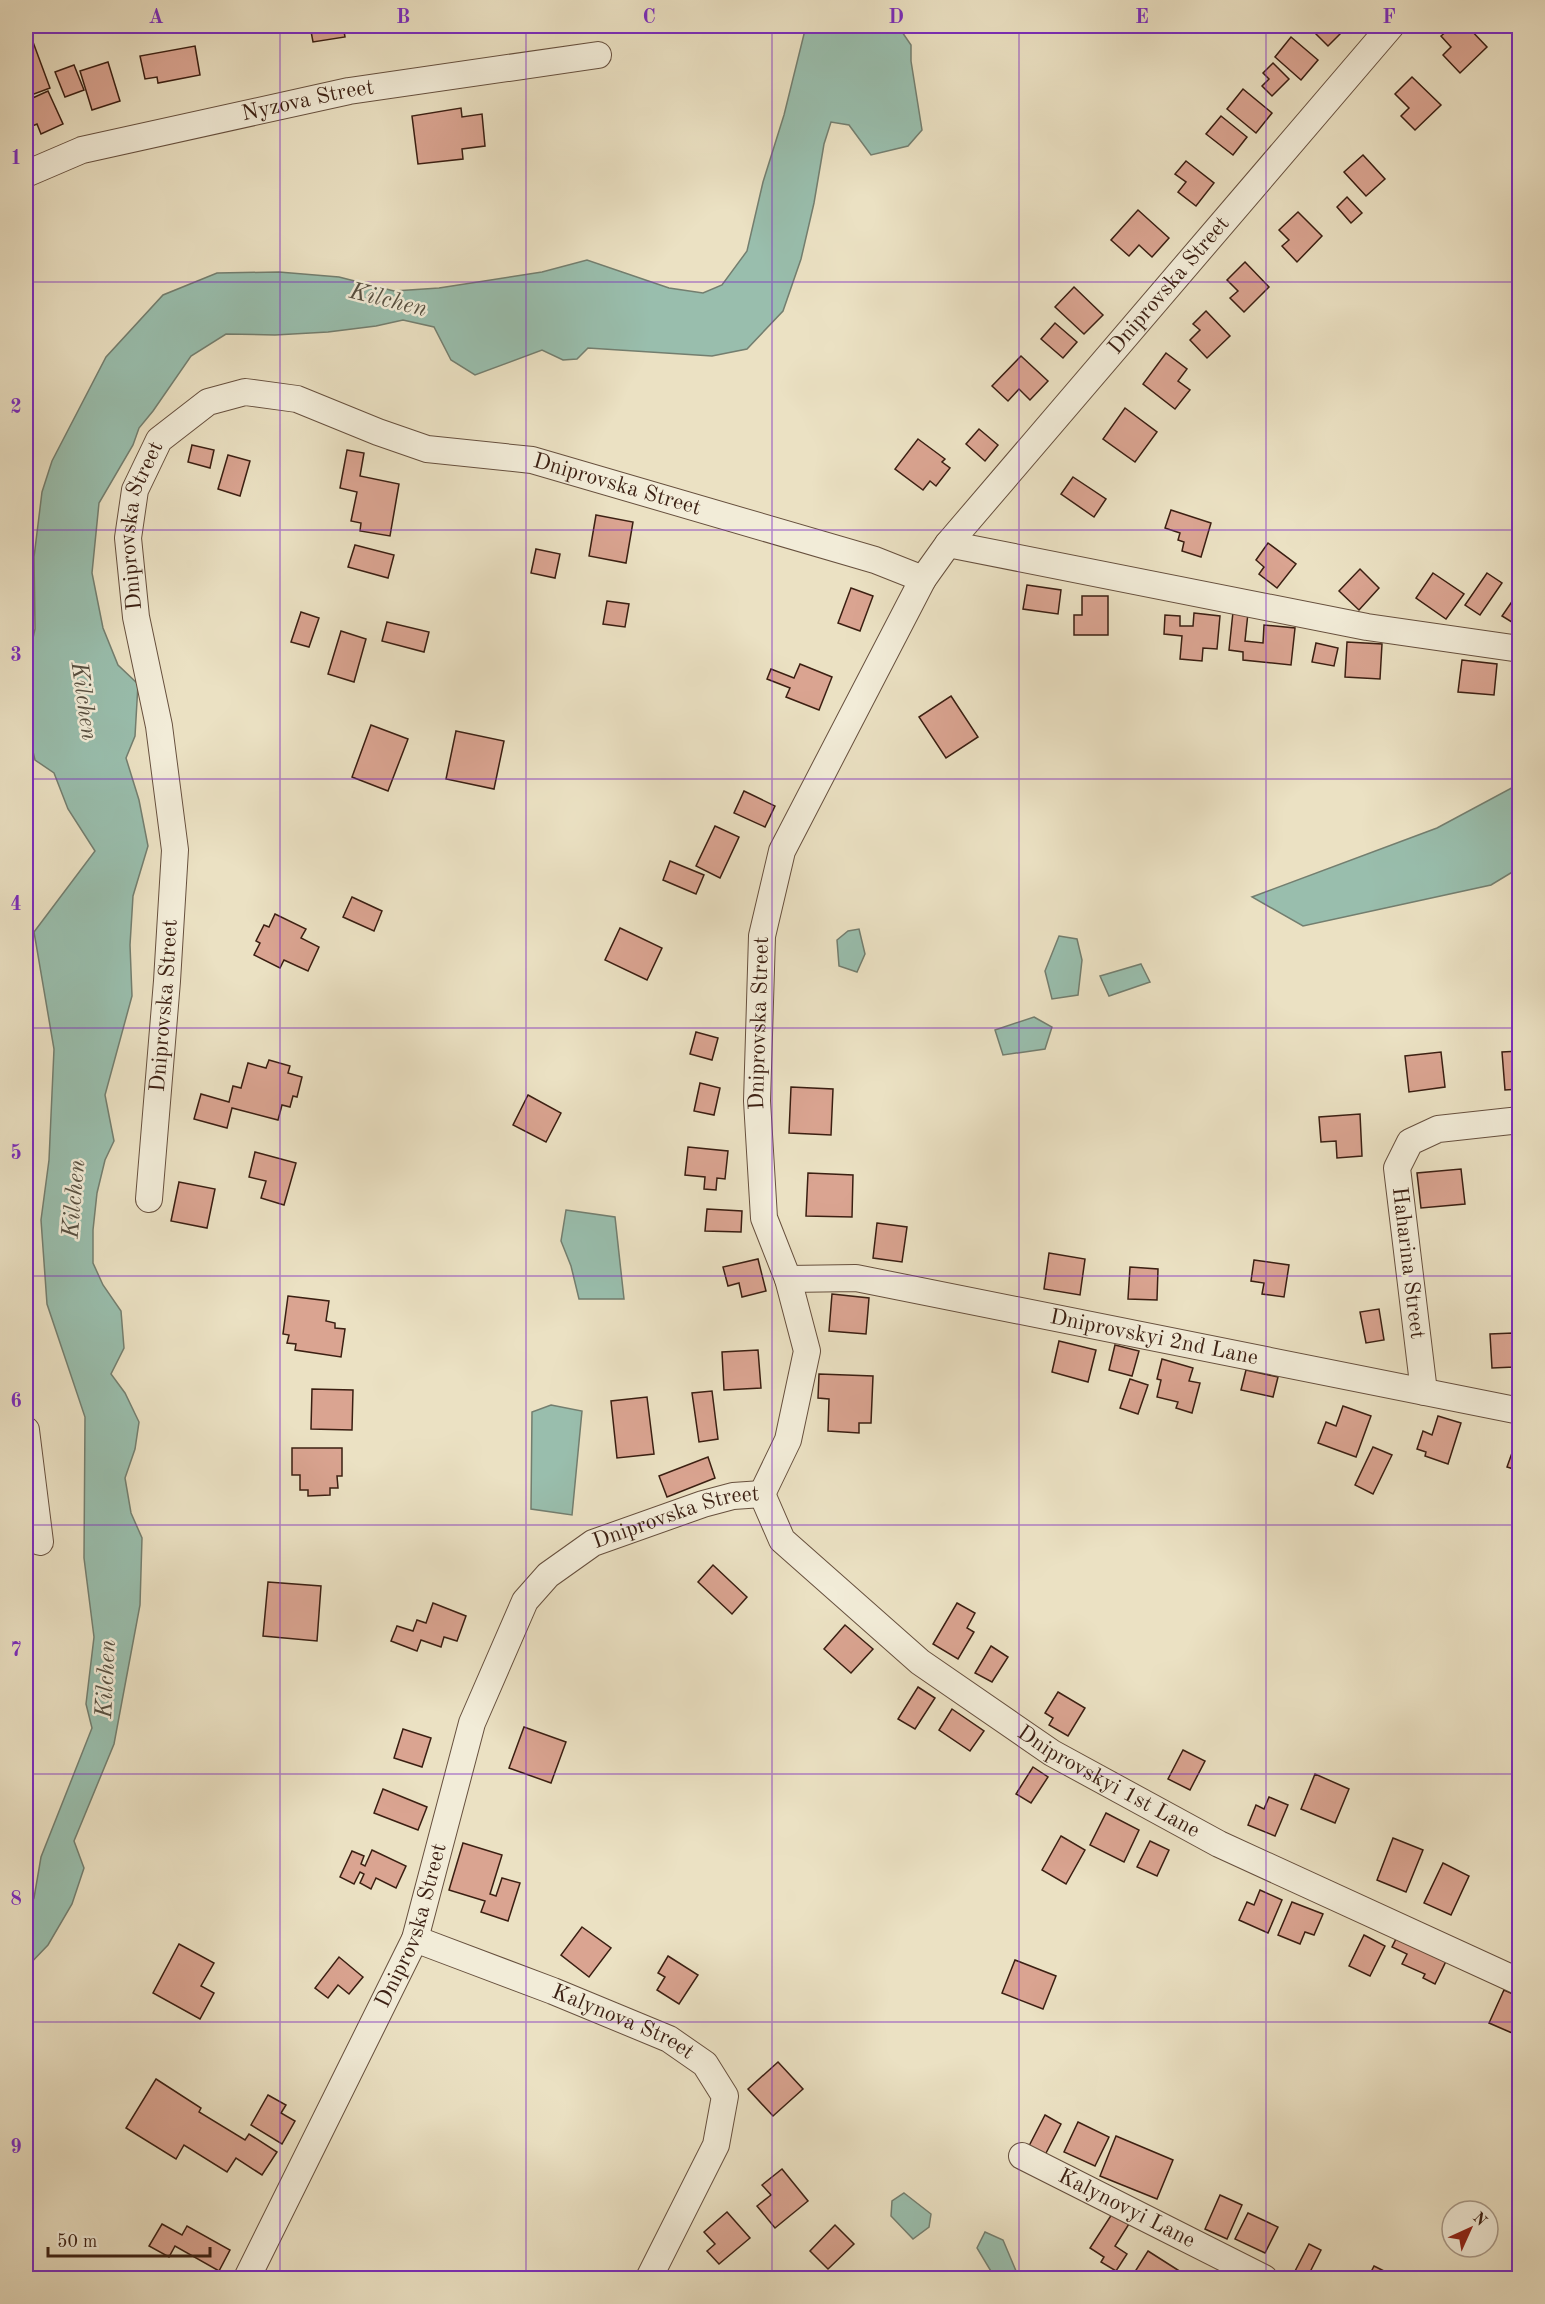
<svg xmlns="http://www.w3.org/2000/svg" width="1545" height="2304" font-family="'Old Standard TT',serif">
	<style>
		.water { fill: #99bead; stroke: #737e6f; stroke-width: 1.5 }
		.building { fill: #daa491; stroke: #3b1f12; stroke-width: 1.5 }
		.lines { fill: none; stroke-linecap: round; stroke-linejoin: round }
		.minor-casing { stroke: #67503e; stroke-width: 28 }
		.minor { stroke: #f2ecd8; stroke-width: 26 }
		.grid { fill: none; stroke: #7b2cbf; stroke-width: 1.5; stroke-opacity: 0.55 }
		.labels { text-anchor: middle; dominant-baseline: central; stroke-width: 5; stroke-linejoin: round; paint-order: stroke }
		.street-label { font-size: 22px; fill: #3b1f12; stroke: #f2ecd8 }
		.water-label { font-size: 24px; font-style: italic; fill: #574f40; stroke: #f2ecd8 }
		.neatline { fill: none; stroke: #7b2cbf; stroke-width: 2 }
		.grid-label { font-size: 20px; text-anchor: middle; font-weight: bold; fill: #7b2cbf }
	</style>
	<rect width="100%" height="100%" fill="#ebe1c3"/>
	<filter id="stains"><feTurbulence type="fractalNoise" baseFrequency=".00333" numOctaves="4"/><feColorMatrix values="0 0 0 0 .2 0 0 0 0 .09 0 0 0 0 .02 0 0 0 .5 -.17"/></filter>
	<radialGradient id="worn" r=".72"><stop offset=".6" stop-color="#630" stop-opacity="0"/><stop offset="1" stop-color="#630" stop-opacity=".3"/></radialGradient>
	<g class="water">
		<polygon points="806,26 898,26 911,45 911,61 922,130 908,146 871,155 849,125 831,122 824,144 814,203 801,259 783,311 747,349 712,356 588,348 577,359 563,360 542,350 475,375 451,360 434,327 403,320 376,326 328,332 275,335 226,334 191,356 153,411 139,428 133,445 99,503 92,573 103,628 118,665 138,684 135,736 126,758 139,800 148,846 133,896 130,945 132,996 105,1095 114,1141 105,1160 97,1193 93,1230 93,1263 103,1285 121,1311 124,1348 111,1374 125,1393 139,1422 135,1449 125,1478 131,1513 142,1538 140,1605 114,1744 74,1841 84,1868 72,1904 48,1945 26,1968 26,1915 34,1898 41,1857 92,1728 86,1704 94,1637 84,1558 85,1417 47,1304 41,1220 49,1160 54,1049 34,932 95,851 68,809 54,773 35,760 26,722 26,671 35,629 34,557 42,492 52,461 106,357 163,295 217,273 279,272 339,277 394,291 439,288 542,272 587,260 669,288 703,293 722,285 747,251 763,182 784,115"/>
		<polygon points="1519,784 1519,868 1491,885 1303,926 1252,897 1437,828"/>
		<polygon points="859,929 865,954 857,972 839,966 837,940 848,931"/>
		<polygon points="1059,936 1077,939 1082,960 1078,995 1052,999 1045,971"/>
		<polygon points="1141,964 1150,982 1109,996 1100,976"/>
		<polygon points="1034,1017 1052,1027 1045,1049 1003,1055 995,1030"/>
		<polygon points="566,1210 615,1217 624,1299 579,1299 571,1266 561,1241"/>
		<polygon points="551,1405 582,1411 572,1515 531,1509 532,1412"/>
		<polygon points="904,2193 931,2214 929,2227 913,2239 891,2216 892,2201"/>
		<polygon points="985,2232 1003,2240 1019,2278 995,2278 977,2248"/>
	</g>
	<g class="building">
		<polygon points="310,26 343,26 345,37 313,42"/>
		<polygon points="515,26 545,26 546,27 516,32"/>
		<polygon points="1316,26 1348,26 1328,46 1312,30"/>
		<polygon points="1453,26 1467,26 1487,47 1460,73 1443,55 1451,47 1441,36"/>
		<polygon points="1291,37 1318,60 1301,80 1275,57"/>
		<polygon points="33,42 50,88 26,97 26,45"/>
		<polygon points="195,46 200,75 158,83 157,77 145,79 140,56"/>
		<polygon points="108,62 120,101 92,110 80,71"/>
		<polygon points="1273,63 1289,79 1272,96 1262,86 1269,79 1263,73"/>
		<polygon points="74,65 84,90 65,97 55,72"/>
		<polygon points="1412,77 1441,105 1415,130 1401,116 1409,108 1395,94"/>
		<polygon points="1243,89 1272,113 1256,133 1227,109"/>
		<polygon points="48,91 63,124 41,134 37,124 30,127 26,117 26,112 30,110 26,101"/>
		<polygon points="461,108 462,117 482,114 485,146 462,149 463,159 418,164 412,116"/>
		<polygon points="1221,116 1247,137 1233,155 1206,134"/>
		<polygon points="1363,155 1385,179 1366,196 1344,172"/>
		<polygon points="1186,161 1214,183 1196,206 1178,192 1186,182 1175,174"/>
		<polygon points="1347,197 1362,213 1351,223 1337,207"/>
		<polygon points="1138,210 1169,238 1152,257 1139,245 1129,256 1111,240"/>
		<polygon points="1298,212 1322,236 1297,262 1282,246 1289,240 1279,230"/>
		<polygon points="1245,262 1269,287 1244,312 1230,298 1238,291 1227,280"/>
		<polygon points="1074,287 1103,315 1084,334 1055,307"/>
		<polygon points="1206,311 1230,336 1207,358 1190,340 1200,330 1193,324"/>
		<polygon points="1055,323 1077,342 1063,358 1041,339"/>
		<polygon points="1166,353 1187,369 1178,381 1190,390 1175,409 1143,384"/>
		<polygon points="1021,356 1048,381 1030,400 1019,389 1008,401 992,386"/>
		<polygon points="1125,408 1157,432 1135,462 1103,439"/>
		<polygon points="979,429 998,445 985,461 966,444"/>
		<polygon points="918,439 945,459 942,462 950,468 936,486 930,481 923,490 895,469"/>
		<polygon points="192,445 214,450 210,468 188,462"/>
		<polygon points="347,450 364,453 360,476 399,484 390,536 360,531 361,523 351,521 357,492 340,488"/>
		<polygon points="228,455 250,461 240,496 218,489"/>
		<polygon points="1073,477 1106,499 1094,517 1061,494"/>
		<polygon points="1171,510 1211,523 1201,557 1182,551 1184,542 1178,540 1180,533 1165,528"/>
		<polygon points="596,515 633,522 626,563 589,556"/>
		<polygon points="1268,543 1296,564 1277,588 1259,574 1264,567 1256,560"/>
		<polygon points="355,545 394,555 388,578 348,567"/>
		<polygon points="536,549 560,554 555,578 531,573"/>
		<polygon points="1360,569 1379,588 1359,610 1339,591"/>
		<polygon points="1433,573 1464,594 1446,619 1416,598"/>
		<polygon points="1487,573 1502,583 1480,615 1465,605"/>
		<polygon points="1027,585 1061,590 1058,614 1023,609"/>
		<polygon points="851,588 873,596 860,631 838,623"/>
		<polygon points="1520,590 1520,617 1515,624 1502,616"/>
		<polygon points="1082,596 1108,596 1108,635 1074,635 1074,615 1082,615"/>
		<polygon points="607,601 629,604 625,627 603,624"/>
		<polygon points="301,612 319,618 309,647 291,642"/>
		<polygon points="1233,612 1248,613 1245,641 1263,643 1264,625 1295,628 1291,665 1243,660 1243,652 1229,650"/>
		<polygon points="1194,613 1220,616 1217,649 1203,648 1202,661 1180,659 1182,636 1164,634 1165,615 1180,616 1180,626 1193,626"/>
		<polygon points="387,622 429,632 424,652 382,641"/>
		<polygon points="341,631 366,639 354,682 328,674"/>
		<polygon points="1347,642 1382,644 1380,679 1345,677"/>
		<polygon points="1316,643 1338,648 1334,666 1312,662"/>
		<polygon points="1462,660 1497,664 1494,695 1458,692"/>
		<polygon points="800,664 832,677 819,710 786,697 790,688 767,679 771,669 794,678"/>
		<polygon points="951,696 978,737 946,758 919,717"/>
		<polygon points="371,725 408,739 388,791 352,777"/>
		<polygon points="456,731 504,741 494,789 446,779"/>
		<polygon points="744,791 775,806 765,827 734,813"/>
		<polygon points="715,826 739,837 720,878 696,866"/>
		<polygon points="670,861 704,875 696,894 663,880"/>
		<polygon points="352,897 382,911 374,931 343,917"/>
		<polygon points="275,914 306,929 301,938 319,947 308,971 284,960 280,968 254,955 260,943 256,941 264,925 269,927"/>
		<polygon points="620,928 662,948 647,980 605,960"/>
		<polygon points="696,1032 718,1038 712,1060 690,1054"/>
		<polygon points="1520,1051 1520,1089 1505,1090 1502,1052"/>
		<polygon points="1441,1052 1445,1087 1409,1092 1405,1056"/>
		<polygon points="269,1060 290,1066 288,1073 302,1077 297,1097 293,1096 290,1107 282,1105 278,1120 232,1108 227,1128 194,1119 201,1094 229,1102 233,1086 241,1088 248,1063 266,1068"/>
		<polygon points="700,1083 720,1088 714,1115 694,1111"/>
		<polygon points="791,1087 833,1089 831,1135 789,1133"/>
		<polygon points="528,1095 561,1113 546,1142 513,1125"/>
		<polygon points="1360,1114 1362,1156 1337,1158 1336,1141 1321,1142 1319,1117"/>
		<polygon points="688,1147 728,1151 725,1179 717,1178 716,1190 704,1189 705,1177 685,1175"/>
		<polygon points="255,1152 296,1163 284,1205 261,1198 266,1181 249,1177"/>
		<polygon points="1461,1169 1465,1204 1421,1208 1417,1173"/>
		<polygon points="808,1173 853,1175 852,1217 806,1216"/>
		<polygon points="179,1182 215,1189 207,1228 171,1221"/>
		<polygon points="707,1209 742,1211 741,1232 705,1231"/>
		<polygon points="877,1223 907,1227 902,1262 873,1258"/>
		<polygon points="1049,1253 1085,1259 1080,1295 1044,1289"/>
		<polygon points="758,1259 766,1291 742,1297 739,1283 728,1286 723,1267"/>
		<polygon points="1254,1260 1289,1265 1284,1297 1262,1294 1264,1283 1251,1281"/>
		<polygon points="1130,1267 1158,1269 1157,1300 1128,1299"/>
		<polygon points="832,1294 869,1298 866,1334 829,1331"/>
		<polygon points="288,1296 329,1301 326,1321 335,1323 335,1328 345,1329 341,1357 295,1350 296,1344 287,1343 289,1335 283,1334"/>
		<polygon points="1379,1309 1384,1340 1366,1343 1360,1312"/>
		<polygon points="1513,1333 1514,1367 1492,1368 1490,1334"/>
		<polygon points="1059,1341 1096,1350 1088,1382 1052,1372"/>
		<polygon points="1115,1345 1139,1351 1132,1376 1109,1370"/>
		<polygon points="758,1350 761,1388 724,1390 722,1352"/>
		<polygon points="1162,1359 1193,1368 1189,1381 1200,1383 1192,1413 1176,1408 1178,1402 1157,1397 1161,1380 1157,1379"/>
		<polygon points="1246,1370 1278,1377 1273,1397 1241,1390"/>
		<polygon points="819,1374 873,1376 871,1423 859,1423 859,1433 828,1431 829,1399 818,1398"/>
		<polygon points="1130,1379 1148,1385 1138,1414 1120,1408"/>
		<polygon points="312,1389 353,1390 352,1430 311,1429"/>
		<polygon points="712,1391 718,1439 699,1442 692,1393"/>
		<polygon points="647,1397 654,1454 617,1458 611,1401"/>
		<polygon points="1343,1406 1371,1416 1356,1457 1318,1443 1326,1422 1336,1426"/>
		<polygon points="1438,1416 1461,1423 1448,1464 1425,1456 1426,1452 1417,1449 1423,1431 1432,1435"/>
		<polygon points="1518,1436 1520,1437 1520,1471 1507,1467"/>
		<polygon points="1373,1447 1392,1455 1373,1494 1355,1485"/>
		<polygon points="292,1448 342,1448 342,1476 337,1476 338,1488 330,1488 330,1495 308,1496 308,1490 300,1490 300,1475 292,1475"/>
		<polygon points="708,1457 715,1478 667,1497 659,1476"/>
		<polygon points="713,1565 747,1597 732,1614 698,1582"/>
		<polygon points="268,1582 321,1586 317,1641 263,1636"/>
		<polygon points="433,1603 466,1616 457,1641 444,1637 441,1647 421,1640 417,1651 391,1641 397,1626 413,1631 417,1620 426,1623"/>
		<polygon points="957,1603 975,1613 967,1628 974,1632 958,1659 933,1644"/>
		<polygon points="845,1625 873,1649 851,1673 824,1649"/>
		<polygon points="991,1646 1008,1657 992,1682 975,1673"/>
		<polygon points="918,1687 935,1698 915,1729 898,1719"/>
		<polygon points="1058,1692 1085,1708 1068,1736 1049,1725 1053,1718 1045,1713"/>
		<polygon points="952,1709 984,1731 970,1751 939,1730"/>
		<polygon points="524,1727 566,1742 551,1783 509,1768"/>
		<polygon points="403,1729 431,1738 422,1767 394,1758"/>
		<polygon points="1183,1750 1205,1761 1190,1790 1168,1779"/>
		<polygon points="1033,1767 1048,1777 1031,1803 1016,1794"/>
		<polygon points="1315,1774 1349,1789 1335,1823 1301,1809"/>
		<polygon points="383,1789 427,1807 418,1830 374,1813"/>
		<polygon points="1269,1797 1288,1805 1275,1836 1248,1825 1256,1805 1264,1809"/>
		<polygon points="1106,1813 1139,1830 1124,1862 1090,1845"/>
		<polygon points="1061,1836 1085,1850 1066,1884 1042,1870"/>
		<polygon points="1393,1838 1423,1850 1406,1892 1377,1880"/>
		<polygon points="1150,1841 1169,1850 1157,1876 1137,1867"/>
		<polygon points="463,1843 502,1855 490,1894 496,1896 502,1878 520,1883 508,1921 481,1912 485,1901 449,1890"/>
		<polygon points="372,1850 406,1866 396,1888 376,1878 371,1889 360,1883 364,1874 360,1872 354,1884 340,1877 352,1851 364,1856 361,1864 365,1866"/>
		<polygon points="1443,1863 1469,1876 1451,1915 1424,1903"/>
		<polygon points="1260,1890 1282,1900 1268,1933 1239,1920 1247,1902 1254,1905"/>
		<polygon points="1292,1902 1323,1914 1314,1935 1305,1932 1300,1944 1278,1935"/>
		<polygon points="582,1927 611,1948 589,1977 561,1955"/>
		<polygon points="1364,1935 1385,1946 1370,1976 1349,1966"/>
		<polygon points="1398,1935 1448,1957 1435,1984 1423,1978 1425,1974 1402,1964 1407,1954 1392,1947"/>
		<polygon points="179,1944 214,1963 201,1986 214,1993 200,2019 153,1993"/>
		<polygon points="668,1956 698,1975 679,2004 657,1990 665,1977 658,1973"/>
		<polygon points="339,1957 363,1977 349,1994 338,1985 328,1998 315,1988"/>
		<polygon points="1015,1960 1056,1976 1043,2009 1002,1993"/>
		<polygon points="1504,1990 1520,1997 1520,2031 1513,2029 1512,2033 1489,2023"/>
		<polygon points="778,2062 803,2089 773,2116 748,2089"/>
		<polygon points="156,2079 201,2108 199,2112 245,2140 249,2134 277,2152 262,2175 236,2158 227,2172 184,2145 176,2159 126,2128"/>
		<polygon points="268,2095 286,2105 281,2113 295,2121 282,2144 251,2125"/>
		<polygon points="1045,2115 1061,2124 1045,2155 1029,2146"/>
		<polygon points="1078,2122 1109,2137 1095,2166 1064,2152"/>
		<polygon points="1116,2136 1173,2160 1157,2199 1100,2176"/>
		<polygon points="782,2169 808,2201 775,2228 757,2206 771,2195 762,2185"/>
		<polygon points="1220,2195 1242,2205 1227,2239 1205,2229"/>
		<polygon points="727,2212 750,2238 719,2264 707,2251 715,2244 704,2232"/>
		<polygon points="1248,2213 1278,2227 1265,2253 1235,2239"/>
		<polygon points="1112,2214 1129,2224 1115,2246 1127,2254 1116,2271 1101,2262 1104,2257 1090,2248"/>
		<polygon points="162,2224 182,2235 187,2226 230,2250 219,2271 175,2246 169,2257 149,2246"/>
		<polygon points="835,2225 854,2244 828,2269 810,2251"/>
		<polygon points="1309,2244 1321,2250 1307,2278 1296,2278 1292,2277"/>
		<polygon points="1148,2251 1181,2272 1176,2278 1131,2278"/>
		<polygon points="1374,2266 1398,2278 1368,2278"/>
		<polygon points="1326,2271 1340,2278 1322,2278"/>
	</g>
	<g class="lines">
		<defs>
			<g id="minor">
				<path id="s1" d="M 26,174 L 82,150 L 349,91 L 598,55"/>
				<polyline points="948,544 1367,627 1520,649"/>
				<path id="s2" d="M 149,1199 L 167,981 L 175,850 L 159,726 L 136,617 L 128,538 L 135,490 L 159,440 L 208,402 L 245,392 L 297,399 L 378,432 L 427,449 L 532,460 L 875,560 L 923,579"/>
				<path id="s3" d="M 788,1279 L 856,1278 L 1520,1411"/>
				<polyline points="1424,1392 1397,1168 1410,1142 1438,1129 1520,1120"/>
				<polyline points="26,1430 40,1542"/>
				<path id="s4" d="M 762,1494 L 788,1440 L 807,1351 L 788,1279 L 764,1218 L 757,1101 L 762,936 L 782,851 L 923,579 L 948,544 L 1391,26"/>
				<path id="s5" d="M 762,1494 L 782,1540 L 920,1662 L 1052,1753 L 1219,1844 L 1520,1982"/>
				<path id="s6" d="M 415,1939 L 553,1991 L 669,2039 L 705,2064 L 725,2096 L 716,2145 L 649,2278"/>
				<path id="s7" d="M 1022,2156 L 1264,2278"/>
				<path id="s8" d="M 247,2278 L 415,1939 L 472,1723 L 525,1601 L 548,1575 L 593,1543 L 703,1504 L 733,1496 L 762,1494"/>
			</g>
		</defs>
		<use href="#minor" class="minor-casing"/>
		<use href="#minor" class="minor"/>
	</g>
	<path class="grid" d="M 280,26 L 280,2278M 526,26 L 526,2278M 772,26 L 772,2278M 1019,26 L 1019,2278M 1266,26 L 1266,2278M 26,282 L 1520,282M 26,530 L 1520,530M 26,779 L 1520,779M 26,1028 L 1520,1028M 26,1276 L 1520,1276M 26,1525 L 1520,1525M 26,1774 L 1520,1774M 26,2022 L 1520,2022"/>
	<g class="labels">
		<g class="street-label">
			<text stroke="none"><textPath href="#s1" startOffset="292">Nyzova Street</textPath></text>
			<text stroke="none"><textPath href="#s4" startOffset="1350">Dniprovska Street</textPath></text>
			<text stroke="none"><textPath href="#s2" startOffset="1256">Dniprovska Street</textPath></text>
			<text stroke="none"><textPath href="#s2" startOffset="680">Dniprovska Street</textPath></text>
			<text stroke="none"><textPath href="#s2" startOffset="194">Dniprovska Street</textPath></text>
			<text stroke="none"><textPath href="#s4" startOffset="486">Dniprovska Street</textPath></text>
			<text transform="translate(1408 1263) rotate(83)">Haharina Street</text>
			<text stroke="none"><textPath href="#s3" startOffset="372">Dniprovskyi 2nd Lane</textPath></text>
			<text stroke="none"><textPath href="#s8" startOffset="912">Dniprovska Street</textPath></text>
			<text stroke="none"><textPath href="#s5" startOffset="458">Dniprovskyi 1st Lane</textPath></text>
			<text stroke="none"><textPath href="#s8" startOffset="390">Dniprovska Street</textPath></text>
			<text stroke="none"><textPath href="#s6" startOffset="224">Kalynova Street</textPath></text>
			<text stroke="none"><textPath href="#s7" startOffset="117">Kalynovyi Lane</textPath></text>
		</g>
		<g class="water-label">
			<text transform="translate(388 301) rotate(14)">Kilchen</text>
			<text transform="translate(83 701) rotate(82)">Kilchen</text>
			<text transform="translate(75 1199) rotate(-85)">Kilchen</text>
			<text transform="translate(107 1679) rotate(-87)">Kilchen</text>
		</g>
	</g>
	<rect width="1545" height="2304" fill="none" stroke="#ebe1c3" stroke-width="66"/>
	<g transform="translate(1470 2229) rotate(45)"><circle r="28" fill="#f2ecd8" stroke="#a99a89" stroke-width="1.5"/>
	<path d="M0-4.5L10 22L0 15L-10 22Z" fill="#8f2418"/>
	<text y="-9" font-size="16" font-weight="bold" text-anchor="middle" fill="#3b1f12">N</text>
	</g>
	<path d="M48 2247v9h162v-9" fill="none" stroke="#3b1f12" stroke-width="3"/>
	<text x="57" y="2247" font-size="18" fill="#3b1f12" stroke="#f2ecd8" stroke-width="4.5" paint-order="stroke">50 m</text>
	<rect x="33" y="33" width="1479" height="2238" class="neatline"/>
	<g class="grid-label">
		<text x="156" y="23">A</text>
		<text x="403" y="23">B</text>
		<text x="649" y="23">C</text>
		<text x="896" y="23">D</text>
		<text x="1142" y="23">E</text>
		<text x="1389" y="23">F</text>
		<text x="16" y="164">1</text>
		<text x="16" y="413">2</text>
		<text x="16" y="661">3</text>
		<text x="16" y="910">4</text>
		<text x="16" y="1159">5</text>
		<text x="16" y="1407">6</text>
		<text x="16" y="1656">7</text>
		<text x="16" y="1905">8</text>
		<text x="16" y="2153">9</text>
	</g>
	<rect width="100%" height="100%" filter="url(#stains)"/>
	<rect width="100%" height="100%" fill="url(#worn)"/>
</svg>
